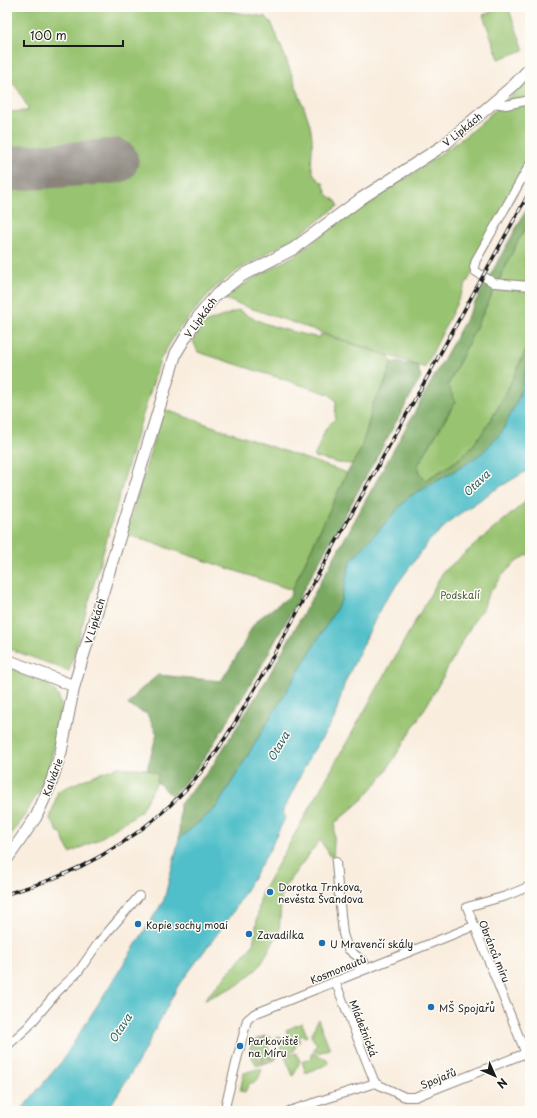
<svg xmlns="http://www.w3.org/2000/svg" width="537" height="1118" font-family="'Playpen Sans',sans-serif">
	<style>
		.green { fill: #98c36f; stroke: #5a7046 }
		.forest { fill: #7aa962; stroke: #4b623f }
		.water { fill: #51bfc9; stroke: #366e72 }
		.lines { fill: none; stroke-linecap: round; stroke-linejoin: round }
		.stream { stroke: #51bfc9; stroke-width: 2 }
		.runway { stroke: #8a847d; stroke-width: 45 }
		.street-casing { stroke: #8a847d; stroke-width: 10 }
		.secondary-casing { stroke: #8a847d; stroke-width: 13 }
		.street { stroke: #fff; stroke-width: 8 }
		.secondary { stroke: #fff; stroke-width: 11 }
		.rail-casing { stroke: #1c1c1c; stroke-width: 3.5 }
		.rail { stroke: #fdfcf7; stroke-width: 2; stroke-dasharray: 6; stroke-linecap: butt }
		.poi-dot { fill: #1f6fb2; stroke: #fdfcf7; stroke-width: 1.5 }
		.labels { text-anchor: middle; dominant-baseline: central; stroke-width: 3; stroke-linejoin: round; paint-order: stroke }
		.street-label { font-size: 10px; fill: #1c1c1c; stroke: #fdfcf7 }
		.park-label { font-size: 10px; fill: #4e5f3d; stroke: #fdfcf7 }
		.poi-label { font-size: 10px; fill: #1c1c1c; stroke: #fdfcf7; text-anchor: start }
		.water-label { font-size: 11px; font-style: italic; fill: #315d61; stroke: #fdfcf7 }
	</style>
	<rect width="100%" height="100%" fill="#fdfcf7"/>
	<filter id="ink" filterUnits="userSpaceOnUse"><feTurbulence type="fractalNoise" baseFrequency=".025" numOctaves="2"/><feDisplacementMap in="SourceGraphic" scale="8" xChannelSelector="R" yChannelSelector="G"/><feConvolveMatrix kernelMatrix="1 2 1 2 8 2 1 2 1" color-interpolation-filters="sRGB"/></filter>
	<filter id="wash" filterUnits="userSpaceOnUse"><feTurbulence type="fractalNoise" baseFrequency=".012" numOctaves="4" result="noise"/><feDisplacementMap in="SourceGraphic" scale="16" xChannelSelector="R" yChannelSelector="G"/><feGaussianBlur stdDeviation="0.9" result="paint"/><feColorMatrix in="noise" values="0 0 0 0 0 0 0 0 0 0 0 0 0 0 0 0 0 1.4 0 .05"/><feComposite in="paint" operator="in"/></filter>
	<g filter="url(#wash)">
		<rect width="100%" height="100%" fill="#f9edde"/>
		<g class="green">
			<path d="M 7,7 L 201,7 L 266,17 L 271,22 C 281,46 291,71 300,97 C 305,110 311,124 312,138 C 314,155 305,173 323,183 L 327,194 L 337,202 L 338,206 L 299,235 L 238,270 L 212,290 L 176,333 L 160,360 L 137,434 L 69,671 L 7,648 L 7,112 L 27,111 L 28,108 L 19,91 L 7,75 Z"/>
			<polygon points="504,7 508,7 524,50 499,59 483,15"/>
			<polygon points="530,79 530,169 466,284 425,368 224,299 244,284 295,255 373,198 414,173 468,134"/>
			<path d="M 530,221 L 530,338 L 529,342 C 514,377 498,414 474,444 C 461,460 443,470 425,480 L 420,475 L 418,465 L 455,403 L 448,385 L 518,241 Z"/>
			<path d="M 239,310 C 261,326 292,331 319,338 L 321,334 L 387,355 L 392,362 L 384,386 L 373,403 L 368,426 L 360,451 L 352,464 L 338,463 L 314,457 L 326,428 L 335,419 L 336,401 L 329,394 L 198,352 L 193,341 L 204,323 Z"/>
			<polygon points="163,409 347,473 292,590 126,534"/>
			<path d="M 530,498 L 530,554 C 512,561 499,579 488,595 C 486,599 485,603 484,607 C 482,611 479,614 476,617 L 430,700 L 385,773 L 363,799 L 335,823 L 333,860 L 320,840 L 282,890 L 279,933 L 258,968 L 238,985 L 204,1000 L 253,945 L 261,894 L 443,572 Z"/>
			<path d="M 7,666 C 24,673 47,678 57,694 C 64,705 60,718 58,729 C 54,747 50,765 43,782 C 34,803 19,823 7,842 Z"/>
			<polygon points="118,767 147,769 158,774 157,782 140,812 99,839 70,853 64,842 62,833 58,832 50,819 58,791 97,774"/>
			<polygon points="318,1019 330,1049 318,1053 313,1051 317,1043 315,1042 311,1036"/>
			<polygon points="302,1023 307,1036 304,1037 302,1035 298,1039 300,1040 298,1043 289,1039 286,1030"/>
			<path d="M 264,1036 L 272,1037 L 266,1039 L 265,1037 L 254,1041 L 252,1043 L 260,1062 C 269,1064 272,1056 279,1053 L 275,1060 L 257,1066 L 249,1052 L 252,1041 Z"/>
			<polygon points="277,1036 296,1044 294,1051 284,1055"/>
			<polygon points="265,1038 272,1057 262,1061 254,1043"/>
			<polygon points="296,1053 300,1061 293,1076 285,1057"/>
			<polygon points="312,1053 327,1059 328,1064 306,1073 302,1062 307,1059 309,1060 312,1057 311,1055"/>
			<polygon points="257,1069 262,1070 257,1081 249,1084 245,1092 240,1091 244,1073"/>
		</g>
		<g class="forest">
			<path d="M 530,203 L 530,221 L 518,241 L 448,385 L 455,402 L 418,465 L 420,475 L 425,480 C 443,470 461,460 474,444 C 498,413 514,377 529,342 L 526,370 L 519,397 L 502,432 L 482,453 L 460,468 L 409,497 L 350,562 L 341,601 L 216,808 L 179,839 L 180,804 L 211,768 L 267,679 Z"/>
			<polygon points="392,362 417,365 421,377 257,674 202,762 188,779 172,796 157,782 158,774 147,769 157,734 147,714 128,705 138,692 158,675 221,681 241,649 252,627 257,620 290,596 292,590 347,473 360,451 368,426 373,403 384,386"/>
		</g>
		<polygon class="water" points="530,356 530,469 493,491 455,517 428,542 382,605 345,682 334,719 310,756 283,811 285,818 268,853 230,917 178,986 138,1062 107,1111 20,1111 62,1061 164,900 179,839 216,808 341,601 350,562 409,497 460,468 482,453 502,432 519,397"/>
		<g class="lines">
			<polyline class="stream" points="529,7 530,9"/>
			<polyline class="runway" points="7,169 116,161"/>
		</g>
	</g>
	<g filter="url(#ink)">
		<g class="lines">
			<defs>
				<g id="street">
					<polyline points="494,103 506,105 530,100"/>
					<polyline points="530,164 476,260 474,267 475,271 494,283 530,286"/>
					<polyline points="336,862 338,886 343,934 348,949 364,962 357,972"/>
					<polyline points="530,886 506,896 467,907 530,1064"/>
					<polyline points="335,981 375,1083"/>
					<polyline points="7,1046 28,1027 58,991 78,972 99,942 139,896"/>
					<polyline points="226,1111 226,1103 247,1020 254,1014 474,926"/>
					<polyline points="289,1111 375,1083 405,1097 415,1097 526,1053"/>
				</g>
				<g id="secondary">
					<polyline points="7,660 74,686"/>
					<polyline points="7,859 36,817 50,786 61,752 74,686 176,353 198,317 216,295 241,276 293,249 362,198 444,145 514,85 530,68"/>
				</g>
			</defs>
			<use href="#street" class="street-casing"/>
			<use href="#secondary" class="secondary-casing"/>
			<use href="#street" class="street"/>
			<use href="#secondary" class="secondary"/>
			<defs>
				<path id="rail" d="M 7,894 C 25,888 44,883 62,875 C 114,853 164,818 200,773 C 224,743 243,710 262,676 L 530,191"/>
			</defs>
			<use href="#rail" class="rail-casing"/>
			<use href="#rail" class="rail"/>
		</g>
	</g>
	<g class="poi-dot">
		<circle cx="270" cy="892" r="4"/>
		<circle cx="138" cy="924" r="4"/>
		<circle cx="249" cy="934" r="4"/>
		<circle cx="322" cy="943" r="4"/>
		<circle cx="431" cy="1007" r="4"/>
		<circle cx="240" cy="1046" r="4"/>
	</g>
	<g class="labels">
		<g class="street-label">
			<text transform="translate(462 129) rotate(-39)">V Lipkách</text>
			<text transform="translate(200 317) rotate(-54)">V Lipkách</text>
			<text transform="translate(94 621) rotate(-73)">V Lipkách</text>
			<text transform="translate(52 777) rotate(-70)">Kalvárie</text>
			<text transform="translate(495 951) rotate(68)">Obránců míru</text>
			<text transform="translate(338 969) rotate(-22)">Kosmonautů</text>
			<text transform="translate(364 1028) rotate(69)">Mládežnická</text>
			<text transform="translate(438 1078) rotate(-22)">Spojařů</text>
		</g>
		<g class="park-label">
			<text x="460" y="594">Podskalí</text>
		</g>
		<g class="poi-label">
			<text x="278" y="886">Dorotka Trnkova,<tspan x="278" dy="12">nevěsta Švandova</tspan></text>
			<text x="146" y="924">Kopie sochy moai</text>
			<text x="257" y="934">Zavadilka</text>
			<text x="330" y="943">U Mravenčí skály</text>
			<text x="439" y="1007">MŠ Spojařů</text>
			<text x="248" y="1040">Parkoviště<tspan x="248" dy="12">na Míru</tspan></text>
		</g>
		<g class="water-label">
			<text transform="translate(476 483) rotate(-44)">Otava</text>
			<text transform="translate(278 746) rotate(-60)">Otava</text>
			<text transform="translate(120 1028) rotate(-57)">Otava</text>
		</g>
	</g>
	<rect width="537" height="1118" fill="none" stroke="#fdfcf7" stroke-width="24"/>
	<g transform="translate(495 1076) rotate(135)" stroke="#fdfcf7" stroke-width="3" paint-order="stroke">
	<path d="M0-3L7 15L0 10L-7 15Z" fill="#1c1c1c"/>
	<text y="-6" font-size="11" font-weight="bold" text-anchor="middle" fill="#1c1c1c">N</text>
	</g>
	<path d="M24 40v6h99v-6" fill="none" stroke="#1c1c1c" stroke-width="2"/>
	<text x="30" y="40" font-size="12" fill="#1c1c1c" stroke="#fdfcf7" stroke-width="3" paint-order="stroke">100 m</text>
</svg>
